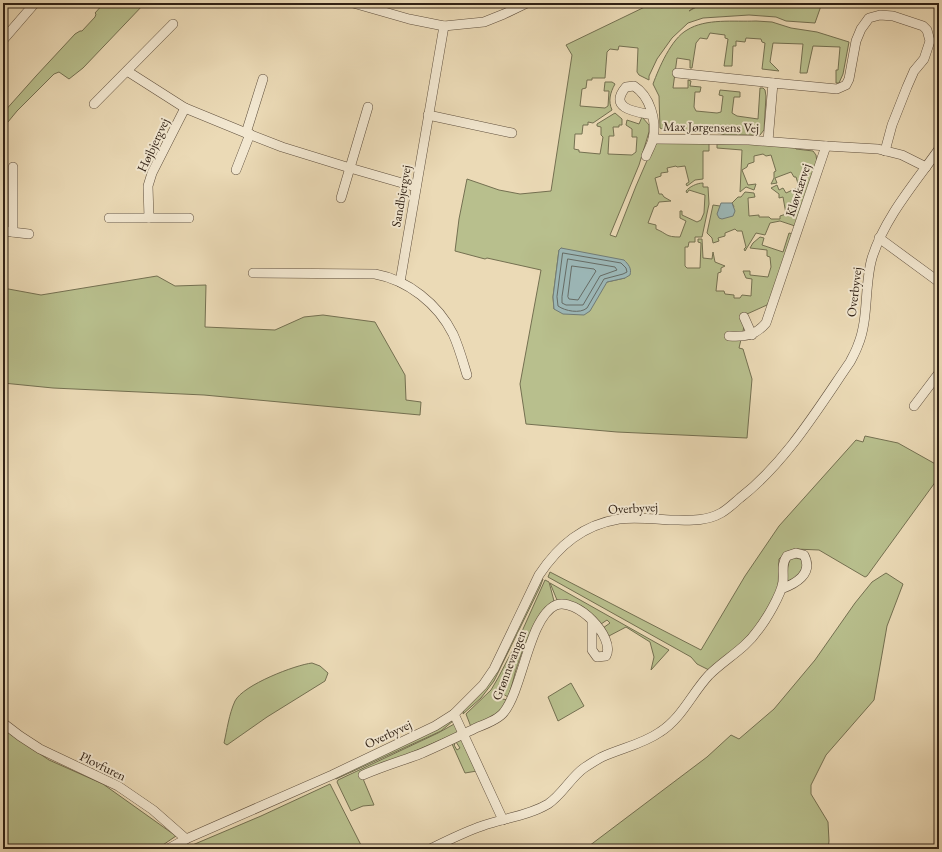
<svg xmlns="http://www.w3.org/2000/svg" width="942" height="852" font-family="'EB Garamond',serif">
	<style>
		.green { fill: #b8bf8d; stroke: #747051; fill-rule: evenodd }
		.water { fill: #9cb8b8; stroke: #717c77 }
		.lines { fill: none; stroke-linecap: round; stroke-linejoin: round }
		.shore { stroke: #666c66; stroke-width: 1 }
		.street-casing { stroke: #5f4f3d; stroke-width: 10 }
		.street { stroke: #f2e7d0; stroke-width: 9 }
		.labels { text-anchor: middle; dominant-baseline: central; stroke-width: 4; stroke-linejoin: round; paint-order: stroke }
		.street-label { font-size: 13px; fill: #302115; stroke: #f2e7d0 }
	</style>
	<rect width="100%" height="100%" fill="#ebdab6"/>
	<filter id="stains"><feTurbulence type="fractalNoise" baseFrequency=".005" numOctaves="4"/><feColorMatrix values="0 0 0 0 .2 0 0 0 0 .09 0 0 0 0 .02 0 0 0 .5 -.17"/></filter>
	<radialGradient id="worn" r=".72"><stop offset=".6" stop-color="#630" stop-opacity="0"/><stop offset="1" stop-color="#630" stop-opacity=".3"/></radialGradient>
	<g class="green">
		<polygon points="104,3 145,3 83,68 69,79 59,72 54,74 17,111 3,128 3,113 36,76 75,34 80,31 82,31 95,17 96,14 95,13"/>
		<path d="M 653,3 L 700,3 L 689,11 L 704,3 L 822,3 L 815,23 L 786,21 L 776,17 L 749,15 L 703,18 L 688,23 L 672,38 L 657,59 L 649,76 L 649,80 L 639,75 L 637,72 L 638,48 L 619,46 L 618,50 L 610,49 L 607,52 L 605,78 L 592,78 L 592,80 L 587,80 L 586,88 L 582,89 L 580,106 L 605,108 L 608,106 L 609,91 L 604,91 L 605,82 L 612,82 L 615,84 C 610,93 608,101 612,110 L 593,123 L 588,122 L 588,125 L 583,125 L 582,134 L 575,134 L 574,149 L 579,150 L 579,152 L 600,154 L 603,137 L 601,135 L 601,127 L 597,126 L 597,124 L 615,113 L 622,119 L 622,125 L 619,125 L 619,127 L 613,127 L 614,136 L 609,136 L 608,154 L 632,155 L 636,152 L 637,137 L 632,137 L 632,129 L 626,125 L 627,120 L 639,124 L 642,117 L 649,125 L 649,132 L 639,165 L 610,235 L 616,237 L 636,186 L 652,149 L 657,143 L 709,143 L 709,151 L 703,151 L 703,179 L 695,180 L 687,186 L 686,184 L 689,182 L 685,166 L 677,167 L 676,166 L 667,168 L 668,172 L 661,173 L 661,176 L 655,178 L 659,194 L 662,194 L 664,197 L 671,201 L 659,202 L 657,206 L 654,207 L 648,223 L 656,225 L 656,229 C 668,234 665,237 680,237 L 686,221 L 680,218 L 680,211 L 682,211 L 682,215 L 697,222 L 701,220 L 704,213 L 705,195 L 689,190 L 687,193 L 686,191 C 689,187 697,183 703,183 L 703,187 L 708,187 L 709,204 L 702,237 L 695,237 L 695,242 L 689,242 L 688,247 L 685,247 L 685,266 L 687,268 L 700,268 L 701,243 L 698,242 L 698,239 L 702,239 L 703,258 L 712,259 L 713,252 L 715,262 L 725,266 L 721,268 L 721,272 L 718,273 L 716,291 L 724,291 L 725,294 L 734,295 L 734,298 L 740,298 L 742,295 L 751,296 L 752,279 L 746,278 L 743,271 L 750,271 L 750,275 L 768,277 L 771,267 L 770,257 L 767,256 L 767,250 L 750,248 L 753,243 L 760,237 L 764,238 L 762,245 L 783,252 L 789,233 L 793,234 L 771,298 L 767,305 L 747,314 L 739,348 L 743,349 L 752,379 L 747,438 L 617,432 L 526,424 L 520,384 L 541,270 L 487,258 L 485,259 L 455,251 L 459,219 L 467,179 L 499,190 L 520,194 L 551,191 L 572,55 L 566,45 ZM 561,248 L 625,278 L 607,282 L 554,309 L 553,297 L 559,250 Z"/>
		<path d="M 756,21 L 772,22 L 791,28 L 817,32 L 849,42 L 843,74 L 839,83 L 836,83 L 836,70 L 838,70 L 840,47 L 813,46 L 807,73 L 800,73 L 803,44 L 773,43 L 770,62 L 779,71 L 762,69 L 765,43 L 762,42 L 761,39 L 746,38 L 745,42 L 736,41 L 736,46 L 733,46 L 732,66 L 724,66 L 728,39 L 725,38 L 725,35 L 710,33 L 707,39 L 700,38 L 696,43 L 692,68 L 690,68 L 690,60 L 677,58 L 673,88 L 688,88 L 688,80 L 691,81 L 690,86 L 701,87 L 700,92 L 695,92 L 694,107 L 696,111 L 717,113 L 721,112 L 723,96 L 719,95 L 720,90 L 740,92 L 740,97 L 734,97 L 732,113 L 737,116 L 758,119 L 760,88 L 763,88 L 765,90 L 766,96 L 764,130 L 760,135 L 725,135 L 712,131 L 664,130 L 660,128 L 659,96 L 653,84 C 659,68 671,39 687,30 C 706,18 734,22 756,21 Z"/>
		<polygon points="755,143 795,147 796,149 813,151 816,155 817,162 795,226 780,221 770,223 765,235 756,233 745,251 744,249 746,247 742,231 737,231 735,229 725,233 725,236 718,238 719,241 713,243 712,238 707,233 713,205 720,206 718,214 734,207 732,203 738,197 741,197 745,192 754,193 755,197 748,198 749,216 759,215 759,217 769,217 771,219 780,219 780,216 786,214 783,197 779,198 779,194 771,188 777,185 779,190 783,188 786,193 799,187 796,177 794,177 791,172 775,178 777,183 771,184 774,178 774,172 776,171 771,155 766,156 763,154 754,156 754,162 748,164 747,167 742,170 748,185 756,184 754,190 746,187 740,192 742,150 717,148 717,144"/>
		<polygon points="157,276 175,286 206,285 205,327 275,330 304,317 323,315 375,322 405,375 406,400 421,402 420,415 204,395 53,388 3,383 3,288 41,295"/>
		<polygon points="865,436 898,443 939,466 939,477 867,576 865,577 819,550 795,549 786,552 779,559 778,591 757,625 735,650 709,670 697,664 691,657 548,577 550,572 701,650 745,576 779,526 856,440 863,442"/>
		<path d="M 792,557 L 800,559 L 804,563 C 801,572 796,579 788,581 C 785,573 787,563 792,557 Z"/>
		<polygon points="886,573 903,584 887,626 874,700 826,755 811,785 811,794 828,822 829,841 828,849 585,849 707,757 731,735 739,739 774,709 815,660 855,603 872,582"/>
		<polygon points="541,578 543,579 540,587 494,681 481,698 463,714 464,709 482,692"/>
		<path d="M 545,580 L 549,582 L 554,601 C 536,611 521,653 515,673 C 513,681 511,689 508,697 L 503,694 L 502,699 L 509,700 C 502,715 485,720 471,727 L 466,714 L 491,690 L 498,678 L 519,638 Z"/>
		<path d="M 550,583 L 669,650 L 651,670 L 654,657 L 650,642 L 626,627 L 607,637 L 603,628 L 610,623 L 607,620 L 601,624 C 590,609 576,600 557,600 Z"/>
		<path d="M 312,663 L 320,666 L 328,673 L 325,681 L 267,717 L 227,745 L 224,743 C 227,730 229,714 235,701 C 243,685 295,665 312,663 Z"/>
		<polygon points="571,683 584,706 558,721 548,697"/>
		<polygon points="451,721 453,721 441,731 336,779 333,777"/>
		<polygon points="456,723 460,730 457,733 361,774 374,805 363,806 351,811 337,782 338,780 438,733"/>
		<polygon points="3,729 49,760 103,784 176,836 157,849 3,849"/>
		<polygon points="460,740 464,740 477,771 465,773 452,744 454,742 455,744 454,745 457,750 460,748 456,742"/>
		<polygon points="330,784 363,849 183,849 261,816"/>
	</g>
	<g class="water">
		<polygon points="721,203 732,203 735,211 733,216 722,219 719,218 717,214"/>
		<path d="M 561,248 L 624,260 C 628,264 632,268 630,275 L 625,278 L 607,282 L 590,311 L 584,315 L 563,314 L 554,309 L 553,297 L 559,250 Z"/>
	</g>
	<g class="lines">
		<g class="shore">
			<path d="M 563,253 L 621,263 L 626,268 L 627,272 L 623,274 L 604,279 L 587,308 C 580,314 565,311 558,306 L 557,297 Z"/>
			<polygon points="568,259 615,267 617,270 600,276 583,305 566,305 562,303 562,297"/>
			<polygon points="572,266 594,269 596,271 578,300 569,299 568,297"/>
		</g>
		<defs>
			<g id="street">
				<polyline points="353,3 409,19 444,26 484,22 504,14 527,3"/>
				<polyline points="3,40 35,3"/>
				<polyline points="127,71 185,108 246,133 282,147 350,168 416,187"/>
				<polyline points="677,73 773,83 768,141"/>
				<polyline points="773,83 837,89 846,85 849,79 856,41 861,29 869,18 880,15 893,16 923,26 927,30 930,41 924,59 914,71 907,87 892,125 885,151"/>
				<polyline points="94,104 173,24"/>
				<polyline points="428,115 512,133"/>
				<polyline points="246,133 263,79"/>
				<polyline points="653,139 749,140 826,146"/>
				<path d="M 646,156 C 648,151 652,144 653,139 C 657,121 650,96 634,86 L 626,87 C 607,109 637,112 652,115"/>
				<polyline points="236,170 250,134"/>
				<polyline points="341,198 368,107"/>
				<polyline points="109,218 189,218"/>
				<polyline points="149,218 148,186 152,173 185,108"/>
				<polyline points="3,231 29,234"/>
				<polyline points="13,232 13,167"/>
				<polyline points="879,238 939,282"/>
				<path d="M 253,273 L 375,274 C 408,280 438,304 453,334 C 459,347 463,362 467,375"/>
				<polyline points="400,282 444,26"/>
				<polyline points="744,317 752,335"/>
				<path d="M 729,336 C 744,337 755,336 766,323 L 826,146 L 878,149 L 902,155 L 926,167"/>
				<polyline points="914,406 939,373"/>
				<polyline points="454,714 503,820"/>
				<polyline points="3,723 20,736 40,749 118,786 153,810 186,839"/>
				<path d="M 363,775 C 381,767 401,761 420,754 C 439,746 459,736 478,727 C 486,724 499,719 504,712 C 523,688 529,617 556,605 C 576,597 616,637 606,656 L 597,657 L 592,650 L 592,621"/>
				<path d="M 168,849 L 186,839 L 332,775 L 435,726 L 454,714 L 483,685 L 494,669 L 539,575 C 559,545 583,525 619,519 C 636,517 653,519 670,520 C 688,520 705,522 721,513 C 728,509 734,503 740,498 C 786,462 817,410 850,362 C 853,356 856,351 858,345 C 869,319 864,285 872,258 C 885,217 915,183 939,149"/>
				<polyline points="396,849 406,849"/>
				<path d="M 430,849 C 447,841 464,832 482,826 C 504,818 528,816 548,804 C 562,795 571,777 584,768 C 590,764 596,760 602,757 C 622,748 643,744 660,732 C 682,718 692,693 709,675 C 725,659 745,649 758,630 C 766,620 781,595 783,582 C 784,572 781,564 787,556 L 796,553 L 804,555 C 814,574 795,584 781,589"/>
			</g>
		</defs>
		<use href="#street" class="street-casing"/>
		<use href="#street" class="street"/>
	</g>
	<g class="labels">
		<g class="street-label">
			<text transform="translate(711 127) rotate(1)">Max Jørgensens Vej</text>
			<text transform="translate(153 145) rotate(-65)">Højbjergvej</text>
			<text transform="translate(798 190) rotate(-72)">Kløvkærvej</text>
			<text transform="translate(401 196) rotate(-80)">Sandbjergvej</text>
			<text transform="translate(854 292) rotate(-83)">Overbyvej</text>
			<text transform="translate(633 508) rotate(-3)">Overbyvej</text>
			<text transform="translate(509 665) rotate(-69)">Grønnevangen</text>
			<text transform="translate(388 734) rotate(-25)">Overbyvej</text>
			<text transform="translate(103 766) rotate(26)">Plovfuren</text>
		</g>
	</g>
	<rect width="942" height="852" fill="none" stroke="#ebdab6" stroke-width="16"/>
	<rect x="4" y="4" width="934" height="844" fill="none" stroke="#302115" stroke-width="2"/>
	<rect x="8" y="8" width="926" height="836" fill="none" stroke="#302115"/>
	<rect width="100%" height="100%" filter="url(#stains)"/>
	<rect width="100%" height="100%" fill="url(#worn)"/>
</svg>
